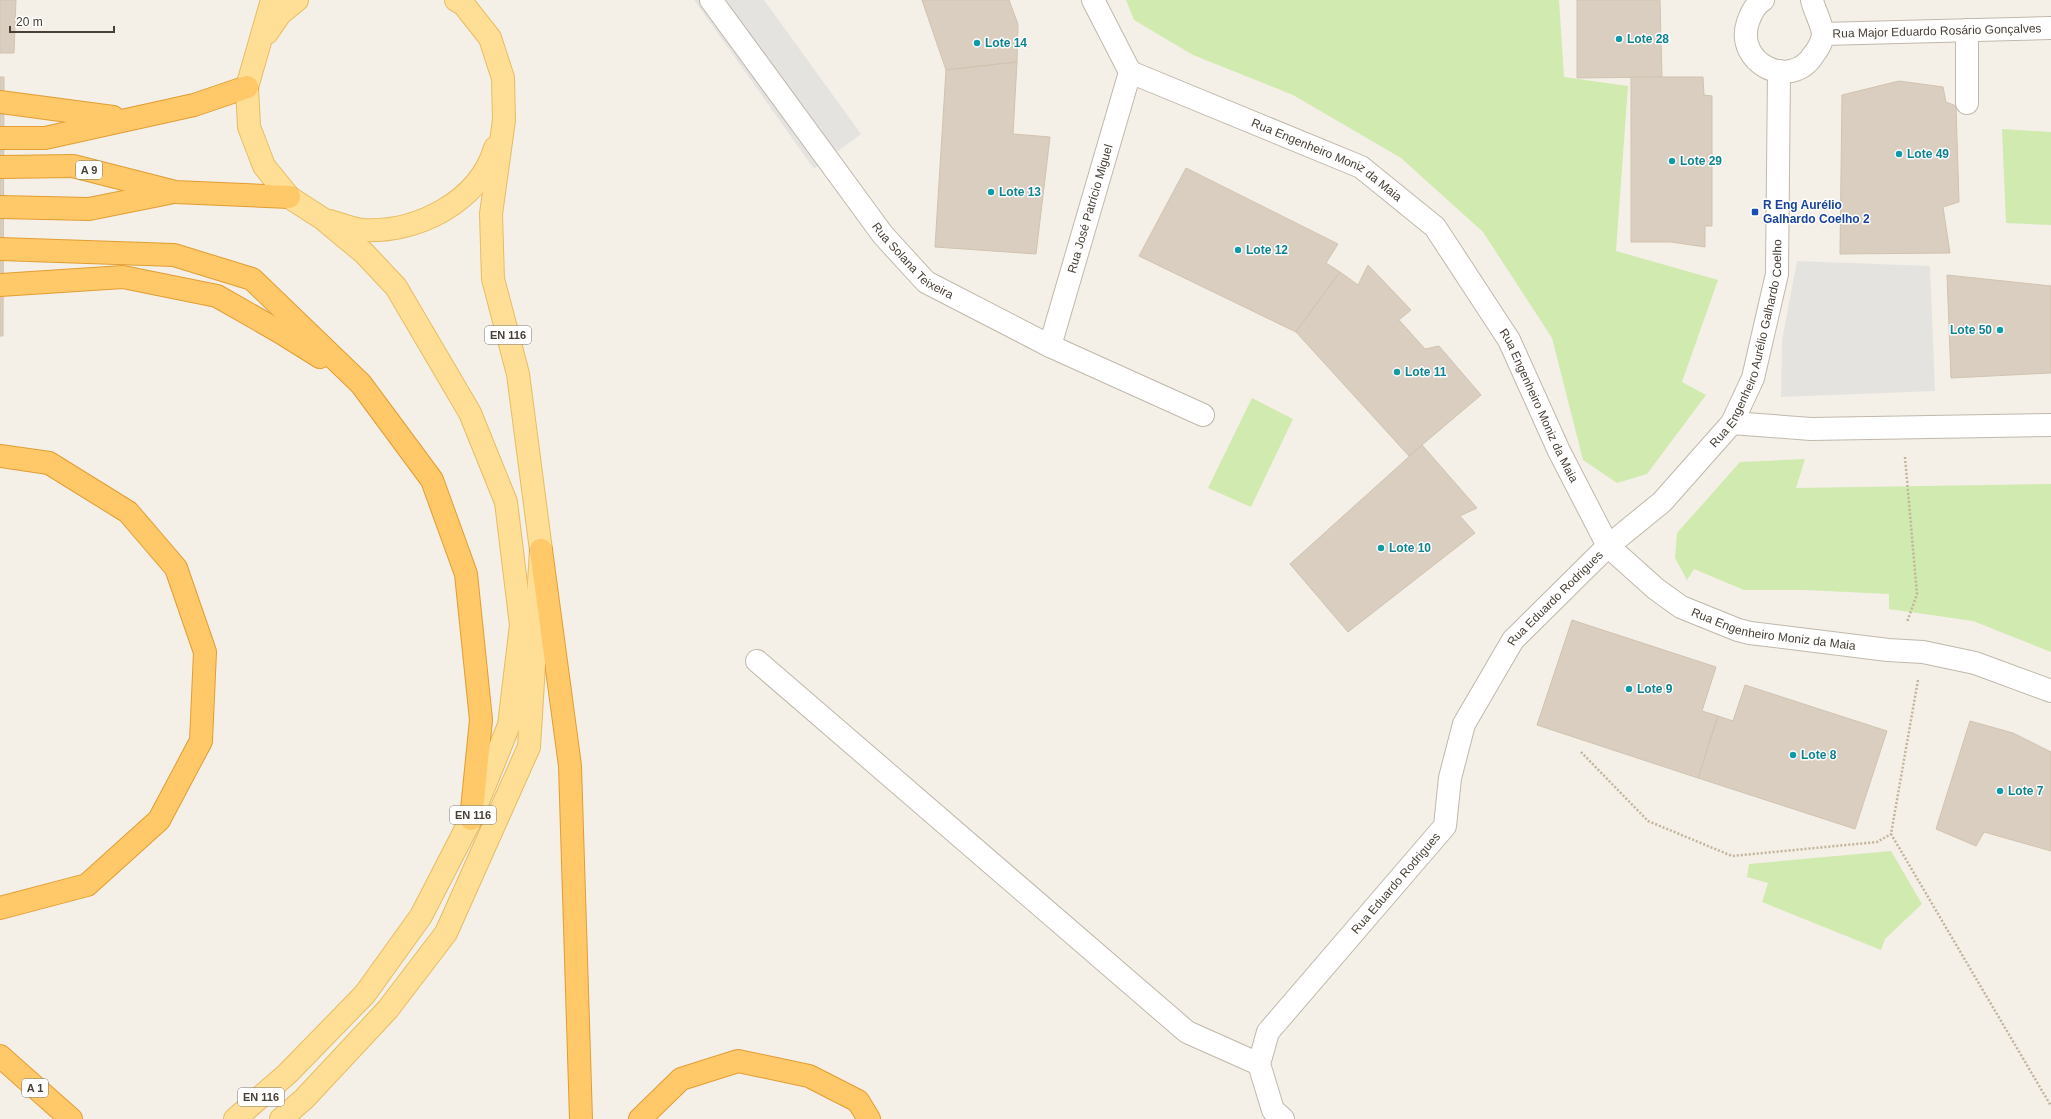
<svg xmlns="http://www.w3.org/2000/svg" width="2051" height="1119" font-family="Arial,sans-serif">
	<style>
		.green { fill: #d1eaaf }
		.parking { fill: #e5e3e0 }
		.building { fill: #d9cec0; stroke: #d1c3af }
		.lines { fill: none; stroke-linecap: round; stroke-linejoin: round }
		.pedestrian-casing { stroke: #c0b8aa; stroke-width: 24 }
		.minor-casing { stroke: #c0b8aa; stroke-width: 24 }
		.primary-casing { stroke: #e8bc62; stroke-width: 24 }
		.motorway-casing { stroke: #e39d33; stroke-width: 24 }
		.path { stroke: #c3b39a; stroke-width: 2.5; stroke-dasharray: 2 2; stroke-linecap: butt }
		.pedestrian { stroke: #fff; stroke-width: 22 }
		.minor { stroke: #fff; stroke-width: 22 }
		.primary { stroke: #ffde96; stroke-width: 22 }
		.motorway { stroke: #ffc868; stroke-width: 22 }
		.culture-dot { fill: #0f9aa8; stroke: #fff; stroke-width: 1.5 }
		.transit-dot { fill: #1a4fb4; stroke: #fff; stroke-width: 1.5 }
		.labels { text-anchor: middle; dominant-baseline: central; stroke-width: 3; stroke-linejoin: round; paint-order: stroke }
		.shield { fill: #fff; stroke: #7f7972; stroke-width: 1 }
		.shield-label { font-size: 11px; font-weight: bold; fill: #484036 }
		.street-label { font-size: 12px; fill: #484036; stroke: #fff }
		.culture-label { font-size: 12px; font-weight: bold; fill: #0d838f; stroke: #fff; text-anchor: start }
		.transit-label { font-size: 12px; font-weight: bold; fill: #164399; stroke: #fff; text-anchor: start }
	</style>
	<rect width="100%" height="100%" fill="#f4f0e8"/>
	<g class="green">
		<polygon points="1126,0 1559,0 1564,77 1628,86 1616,251 1718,280 1682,382 1706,395 1647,474 1617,483 1583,460 1552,338 1483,232 1401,158 1293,95 1193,55 1134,20"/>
		<polygon points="2002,129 2051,132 2051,225 2006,223"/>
		<polygon points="1252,398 1293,419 1251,507 1208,488"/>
		<polygon points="1805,459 1796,488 2051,484 2051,652 1973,621 1889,609 1889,594 1805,590 1744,590 1694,569 1687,580 1675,558 1677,533 1740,462"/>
		<polygon points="1891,851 1922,904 1885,939 1881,950 1762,902 1768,883 1747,877 1749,864"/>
	</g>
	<g class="parking">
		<polygon points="694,0 764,0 861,134 814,169"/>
		<polygon points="1797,261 1930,266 1935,391 1781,397 1782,340"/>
	</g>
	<g class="building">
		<polygon points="0,0 16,0 14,53 0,53"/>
		<polygon points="922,0 1009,0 1018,24 1017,62 946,70"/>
		<polygon points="1577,0 1660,0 1662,77 1577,78"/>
		<polygon points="1017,62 1013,134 1050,137 1036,254 935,247 946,70"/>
		<polygon points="0,77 4,77 3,336 0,336"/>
		<polygon points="1631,77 1703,77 1704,95 1712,96 1712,226 1705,226 1705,247 1671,242 1631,242"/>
		<polygon points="1899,81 1943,87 1946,102 1956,106 1959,202 1943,207 1950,253 1840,254 1842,95"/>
		<polygon points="1186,168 1338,244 1326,263 1340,272 1296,332 1139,256"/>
		<polygon points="1368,265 1411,310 1399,320 1425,349 1439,346 1481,395 1409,456 1296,332 1340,272 1358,285"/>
		<polygon points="1947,275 2051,286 2051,373 1951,378"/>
		<polygon points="1422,445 1477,508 1460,516 1475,533 1348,632 1290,564"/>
		<polygon points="1572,620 1716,667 1702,711 1718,716 1698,778 1537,725"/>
		<polygon points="1745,685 1887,731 1855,829 1698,778 1718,716 1733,721"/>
		<polygon points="1970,721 2013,733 2051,752 2051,851 1984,832 1976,846 1936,829"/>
	</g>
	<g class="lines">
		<defs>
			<polyline id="pedestrian" points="1967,103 1967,30"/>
			<g id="minor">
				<path id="s1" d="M 711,0 L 883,235 L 926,282 L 1050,346 L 1203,415"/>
				<path id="s2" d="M 1093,0 L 1130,72 L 1361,167 L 1435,227 L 1509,340 L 1559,451 L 1608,546 L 1656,589 L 1681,607 L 1738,630 L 1750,633 L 1888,650 L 1923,652 L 1975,663 L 2051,691"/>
				<path d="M 1763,0 C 1755,5 1751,13 1748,22 C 1734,63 1791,92 1814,54 C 1818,49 1822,42 1823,35 C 1823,26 1814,10 1812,0"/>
				<path id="s3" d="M 1823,34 L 2051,28"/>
				<path id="s4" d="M 1050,346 L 1130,72"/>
				<polyline points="1732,423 1811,429 2051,425"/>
				<polyline points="757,661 1187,1032 1259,1064"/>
				<path id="s5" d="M 1283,1119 L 1273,1110 L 1259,1064 L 1268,1032 L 1445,826 L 1450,778 L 1464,724 L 1513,640 L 1608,546 L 1662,502 L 1732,423 L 1753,378 L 1777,274 L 1779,71"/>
			</g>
			<g id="primary">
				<polyline points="267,33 280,14 297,0"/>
				<path d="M 330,221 C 340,224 352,229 363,230 C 417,233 479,202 495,148"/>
				<polyline points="235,1119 287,1074 365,994 421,916 471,819 509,725 521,625 506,502 470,413 396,287 364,253 323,219 289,197 264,166 249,127 247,87 272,0"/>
				<polyline points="281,1119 304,1099 388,1009 446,933 529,747 541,550 518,374 493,279 491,214 504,120 503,78 490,38 464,5 456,0"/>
			</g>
			<g id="motorway">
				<polyline points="0,102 113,117"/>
				<polyline points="0,138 45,138 194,105 247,87"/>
				<polyline points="0,167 73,166 175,192 289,197"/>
				<polyline points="0,207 89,209 169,193"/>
				<polyline points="0,249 174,255 252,279 361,384 432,480 466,574 481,720 471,819"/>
				<polyline points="0,285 123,277 217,296 280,332 320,357"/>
				<polyline points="0,456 49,463 128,512 176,568 205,652 201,741 159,820 87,885 0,908"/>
				<polyline points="541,550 570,766 581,1119"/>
				<polyline points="0,1056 71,1119"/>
				<polyline points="640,1119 681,1079 738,1061 809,1076 858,1101 869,1119"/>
			</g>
		</defs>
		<use href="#pedestrian" class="pedestrian-casing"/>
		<use href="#minor" class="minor-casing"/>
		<use href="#primary" class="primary-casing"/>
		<use href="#motorway" class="motorway-casing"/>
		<g class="path">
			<polyline points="1905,457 1917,594 1907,622"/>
			<polyline points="1918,680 1891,834 2051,1106"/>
			<polyline points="1581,752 1648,821 1732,856 1877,842 1891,834"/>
		</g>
		<use href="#pedestrian" class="pedestrian"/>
		<use href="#minor" class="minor"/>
		<use href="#primary" class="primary"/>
		<use href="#motorway" class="motorway"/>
	</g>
	<g class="culture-dot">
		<circle cx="1619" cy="39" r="4"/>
		<circle cx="977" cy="43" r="4"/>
		<circle cx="1899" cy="154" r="4"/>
		<circle cx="1672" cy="161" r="4"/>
		<circle cx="991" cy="192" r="4"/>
		<circle cx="1238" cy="250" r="4"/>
		<circle cx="2000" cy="330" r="4"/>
		<circle cx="1397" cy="372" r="4"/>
		<circle cx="1381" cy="548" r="4"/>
		<circle cx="1629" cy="689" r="4"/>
		<circle cx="1793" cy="755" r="4"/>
		<circle cx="2000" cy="791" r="4"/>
	</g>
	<rect class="transit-dot" x="1751" y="208" width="8" height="8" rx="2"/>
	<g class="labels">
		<g class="shield">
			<rect x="76" y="161" width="26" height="18" rx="3"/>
			<rect x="485" y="326" width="46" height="18" rx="3"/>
			<rect x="450" y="806" width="46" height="18" rx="3"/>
			<rect x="22" y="1079" width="26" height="18" rx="3"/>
			<rect x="238" y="1088" width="46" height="18" rx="3"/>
		</g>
		<g class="shield-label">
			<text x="89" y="170">A 9</text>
			<text x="508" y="335">EN 116</text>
			<text x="473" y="815">EN 116</text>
			<text x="35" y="1088">A 1</text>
			<text x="261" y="1097">EN 116</text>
		</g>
		<g class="street-label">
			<text stroke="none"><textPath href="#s3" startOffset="114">Rua Major Eduardo Rosário Gonçalves</textPath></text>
			<text stroke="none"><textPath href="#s2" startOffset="297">Rua Engenheiro Moniz da Maia</textPath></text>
			<text stroke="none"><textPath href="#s4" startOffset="143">Rua José Patrício Miguel</textPath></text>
			<text stroke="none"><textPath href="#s1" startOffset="331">Rua Solana Teixeira</textPath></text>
			<text stroke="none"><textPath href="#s5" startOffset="957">Rua Engenheiro Aurélio Galhardo Coelho</textPath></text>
			<text stroke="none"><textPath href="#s2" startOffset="633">Rua Engenheiro Moniz da Maia</textPath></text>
			<text stroke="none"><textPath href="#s5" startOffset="627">Rua Eduardo Rodrigues</textPath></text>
			<text stroke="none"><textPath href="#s2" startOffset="981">Rua Engenheiro Moniz da Maia</textPath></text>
			<text stroke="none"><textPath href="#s5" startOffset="291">Rua Eduardo Rodrigues</textPath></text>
		</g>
		<g class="culture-label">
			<text x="1627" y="39">Lote 28</text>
			<text x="985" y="43">Lote 14</text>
			<text x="1907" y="154">Lote 49</text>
			<text x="1680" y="161">Lote 29</text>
			<text x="999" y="192">Lote 13</text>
			<text x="1246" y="250">Lote 12</text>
			<text x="1992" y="330" text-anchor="end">Lote 50</text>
			<text x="1405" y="372">Lote 11</text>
			<text x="1389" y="548">Lote 10</text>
			<text x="1637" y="689">Lote 9</text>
			<text x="1801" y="755">Lote 8</text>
			<text x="2008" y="791">Lote 7</text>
		</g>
		<g class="transit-label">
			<text x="1763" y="205">R Eng Aurélio<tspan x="1763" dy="14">Galhardo Coelho 2</tspan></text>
		</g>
	</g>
	<path d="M10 26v6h104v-6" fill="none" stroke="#484036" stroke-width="2"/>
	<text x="16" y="26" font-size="12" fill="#484036" stroke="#ffffff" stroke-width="3" paint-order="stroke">20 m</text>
</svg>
